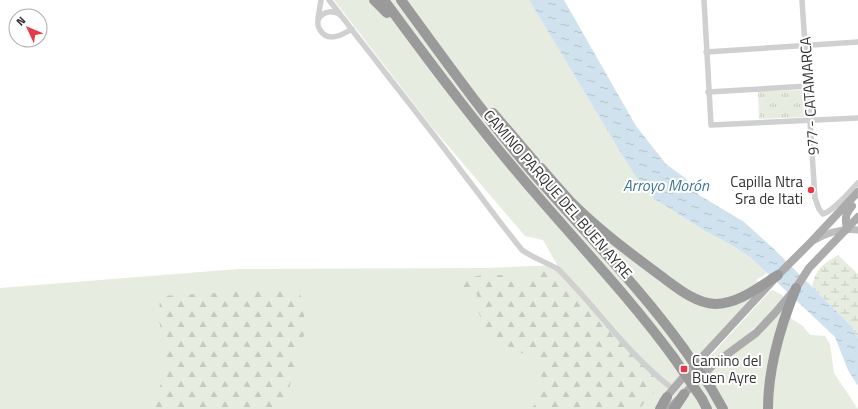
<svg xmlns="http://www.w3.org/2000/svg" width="858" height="409" font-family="'Titillium Web',sans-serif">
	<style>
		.grass { fill: #e6ecdf }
		.forest { fill: url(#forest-firs) }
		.wetland { fill: url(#wetland-marsh) }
		.park { fill: url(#park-tufts) }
		.water { fill: url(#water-ripples) }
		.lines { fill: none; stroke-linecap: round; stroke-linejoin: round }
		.minor { stroke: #d0d0d0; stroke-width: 5.5 }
		.secondary { stroke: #bdbdbd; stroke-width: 7 }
		.primary { stroke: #ababab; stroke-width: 8 }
		.motorway { stroke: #9a9a9a; stroke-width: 10 }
		.motorway-bridge { stroke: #9a9a9a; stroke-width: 10 }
		.poi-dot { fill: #e63946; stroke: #fff; stroke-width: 1.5 }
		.labels { text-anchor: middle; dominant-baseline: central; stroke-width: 4; stroke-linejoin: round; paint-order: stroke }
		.street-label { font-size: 15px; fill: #333; stroke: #fff }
		.poi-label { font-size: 15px; fill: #333; stroke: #fff; text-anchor: end }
		.water-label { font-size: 16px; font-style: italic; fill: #3f7597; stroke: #fff }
	</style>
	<defs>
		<pattern id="forest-firs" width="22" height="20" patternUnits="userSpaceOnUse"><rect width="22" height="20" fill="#e6ecdf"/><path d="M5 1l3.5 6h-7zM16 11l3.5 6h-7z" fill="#c6cbc0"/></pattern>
		<pattern id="wetland-marsh" width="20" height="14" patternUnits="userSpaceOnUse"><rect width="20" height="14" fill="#e6ecdf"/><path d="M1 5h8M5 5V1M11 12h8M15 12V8" fill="none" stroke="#c6cbc0"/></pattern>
		<pattern id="park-tufts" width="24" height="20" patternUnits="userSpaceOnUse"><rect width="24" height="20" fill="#e6ecdf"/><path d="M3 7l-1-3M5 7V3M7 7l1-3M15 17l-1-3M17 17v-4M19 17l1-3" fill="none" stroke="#c6cbc0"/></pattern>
		<pattern id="water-ripples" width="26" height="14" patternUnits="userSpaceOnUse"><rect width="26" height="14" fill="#cfe2ee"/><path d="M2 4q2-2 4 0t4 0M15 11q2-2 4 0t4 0" fill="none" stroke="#b2c2cd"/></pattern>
	</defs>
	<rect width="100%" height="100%" fill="#fff"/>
	<g class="grass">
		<polygon points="334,0 529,0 616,145 653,198 705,231 733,246 751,258 767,273 756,280 765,289 656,409 0,409 0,288 238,269 486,268 557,265 543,240 525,236 431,126"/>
		<path d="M 773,290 L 782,295 L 783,297 C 761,325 735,346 706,367 L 704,363 L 770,291 Z"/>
		<polygon points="782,305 792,319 803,326 810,335 825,336 830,344 834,373 858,409 669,409 744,342"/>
		<polygon points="685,382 688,386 670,405 668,402"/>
	</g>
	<g class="forest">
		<path d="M 534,269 L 551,273 L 576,293 L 659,377 L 654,392 L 639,409 L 530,409 L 540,400 L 542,367 L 528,354 L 506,351 L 491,337 L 478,312 L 477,294 L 459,289 L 462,280 C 486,272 499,275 524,278 Z"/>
		<polygon points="283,287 299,288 306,327 287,396 285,409 151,409 168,366 159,320 160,296 231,292"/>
	</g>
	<path class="wetland" d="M 838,255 L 858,274 L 858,339 L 853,328 L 812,287 C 817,267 821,266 838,255 Z"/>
	<polygon class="park" points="806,90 806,117 759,119 758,91"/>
	<polygon class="water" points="529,0 564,0 636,126 666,164 685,178 699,195 744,222 774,249 853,328 858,339 858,386 848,370 835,337 751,258 733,246 705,231 653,198 635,175 616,145"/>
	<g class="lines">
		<g class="minor">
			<polyline points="329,0 340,14"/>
			<polyline points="704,0 711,125 858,118"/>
			<path d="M 802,0 L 815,198 L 819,209 L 823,214 C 835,210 849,192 858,183"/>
			<polyline points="318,19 321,0"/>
			<path d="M 352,29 C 342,35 328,43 320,30 C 312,17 328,7 339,14 C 343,17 346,22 349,26 C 358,38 368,50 377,62 C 404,97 432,132 459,168 C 480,195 500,223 522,250 C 533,258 546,262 558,269 C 597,308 628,355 673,389"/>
			<polyline points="706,52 858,42"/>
			<polyline points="708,92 808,86"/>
		</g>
		<path class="secondary" d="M 815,240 C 829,232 842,228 858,230"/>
		<g class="primary">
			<path d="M 847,229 C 845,219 845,214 852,206"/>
			<polyline points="663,401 680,381 778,275 812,241 858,192"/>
			<polyline points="669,409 714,364 756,333 774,314 796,288 809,268 858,217"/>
		</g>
		<g class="motorway">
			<polyline points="374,0 387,13"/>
			<path d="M 384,0 C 434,68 485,136 541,200 C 586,252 633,302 674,358"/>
			<path d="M 401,0 C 444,59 486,118 534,174 C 584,232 639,286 684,349"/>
			<polyline points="493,113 535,162"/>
			<path d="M 541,168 C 551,180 561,191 571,202 C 599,230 630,253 661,276 C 676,287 695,303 715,304 C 738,304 759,287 778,275"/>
			<polyline points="711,388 723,409"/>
			<polyline points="702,399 707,409"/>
			<polyline points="660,409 667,397"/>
			<polyline points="674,409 684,394"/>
			<path d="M 768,409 C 768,367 780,327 796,288"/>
		</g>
		<g class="motorway-bridge">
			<polyline points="684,349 711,388"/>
			<polyline points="674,358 702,399"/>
		</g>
	</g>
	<g class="poi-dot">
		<circle cx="811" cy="190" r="4"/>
		<rect x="680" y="365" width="8" height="8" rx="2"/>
	</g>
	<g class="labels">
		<g class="street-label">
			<text transform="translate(809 96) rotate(-94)">977 - CATAMARCA</text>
			<text transform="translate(558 194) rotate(49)">CAMINO PARQUE DEL BUEN AYRE</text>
		</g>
		<g class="poi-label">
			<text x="803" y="181">Capilla Ntra<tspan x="803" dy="17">Sra de Itati</tspan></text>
			<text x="692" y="360" text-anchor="start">Camino del<tspan x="692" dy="17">Buen Ayre</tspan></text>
		</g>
		<g class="water-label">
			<text x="666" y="185">Arroyo Morón</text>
		</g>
	</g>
	<g transform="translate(28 28) rotate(314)"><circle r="19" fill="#ffffff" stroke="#adadad"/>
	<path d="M0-3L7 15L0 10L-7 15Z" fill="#e63946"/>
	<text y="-6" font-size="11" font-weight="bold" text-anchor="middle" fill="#333333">N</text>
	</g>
</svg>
